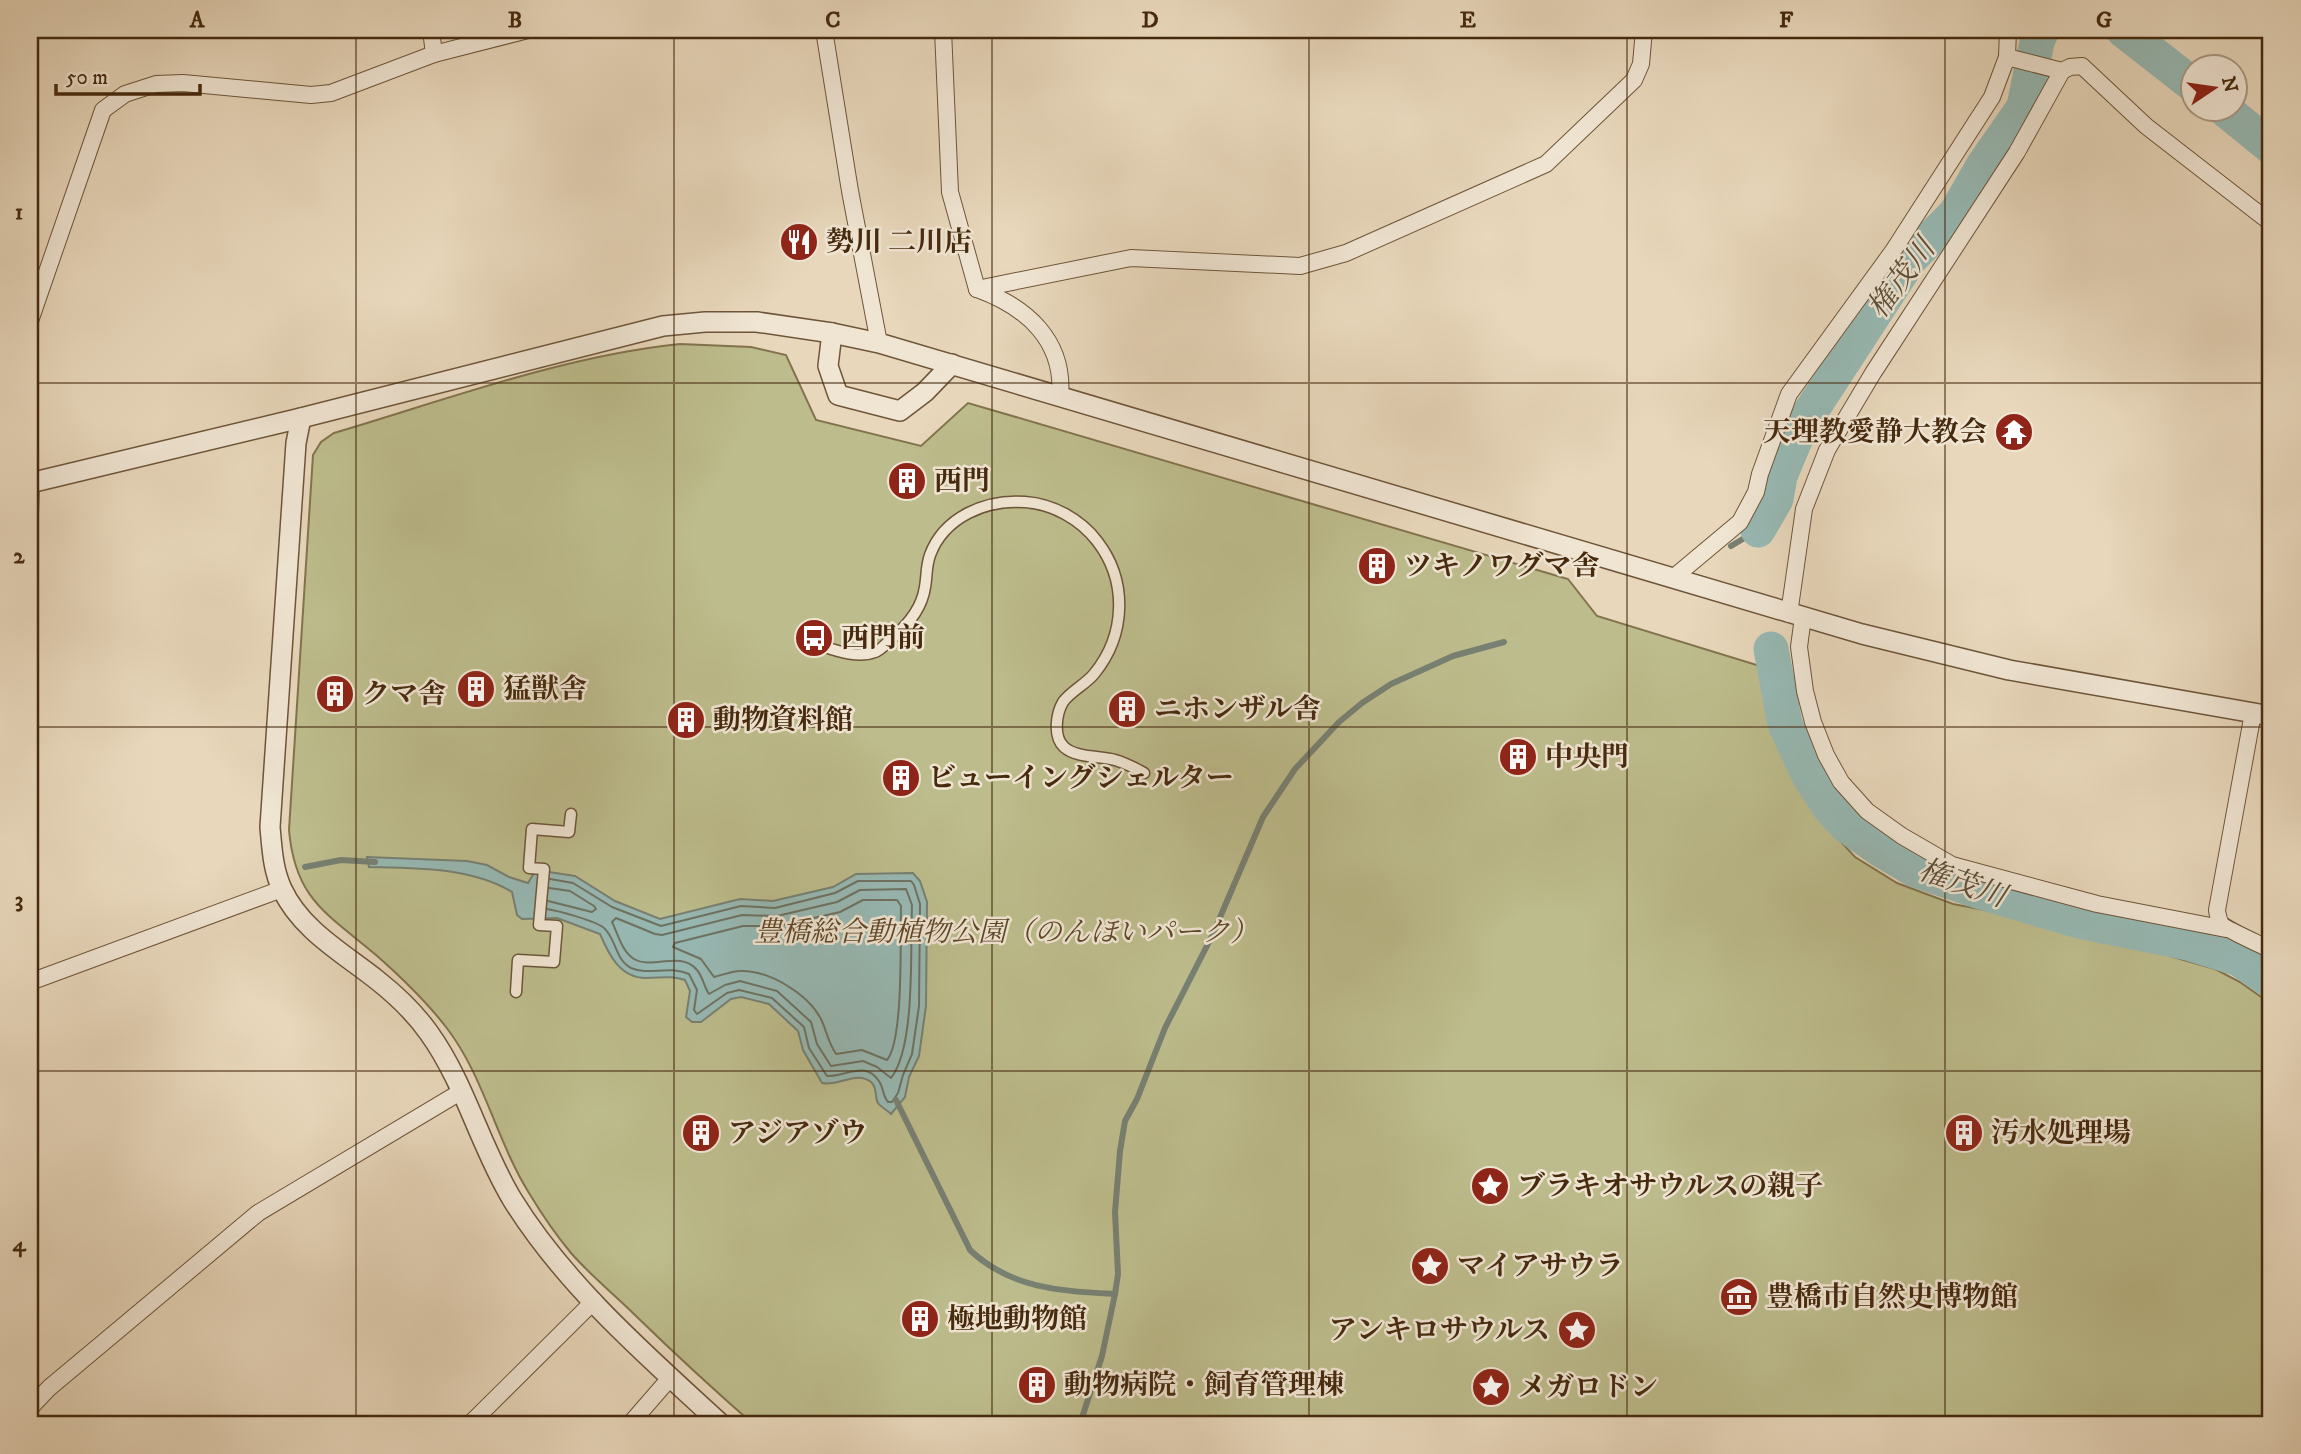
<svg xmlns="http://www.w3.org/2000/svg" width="2301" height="1454" font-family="'IM FELL DW Pica','Noto Serif JP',serif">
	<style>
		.green { fill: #bdbc8c; stroke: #82734d; stroke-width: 2 }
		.water { fill: #97b9b4; stroke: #778072; stroke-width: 2 }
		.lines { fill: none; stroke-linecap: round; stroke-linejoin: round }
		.shore { stroke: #6e7261; stroke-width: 2 }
		.stream { stroke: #778072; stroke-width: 6 }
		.river { stroke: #97b9b4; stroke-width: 35 }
		.pedestrian-casing { stroke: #6e5539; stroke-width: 13 }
		.minor-casing { stroke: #6e5539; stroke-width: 18 }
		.tertiary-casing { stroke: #6e5539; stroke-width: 22 }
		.pedestrian { stroke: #f0e5d3; stroke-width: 10 }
		.minor { stroke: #f0e5d3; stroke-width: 16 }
		.tertiary { stroke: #f0e5d3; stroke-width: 19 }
		.grid { fill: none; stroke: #462a0e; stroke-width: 2; stroke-opacity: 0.55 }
		.labels { text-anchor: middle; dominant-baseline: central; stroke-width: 5; stroke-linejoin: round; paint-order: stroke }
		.poi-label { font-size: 28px; font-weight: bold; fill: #462a0e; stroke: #f0e5d3; text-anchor: start }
		.park-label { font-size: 28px; font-style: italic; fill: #5e4727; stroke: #f0e5d3 }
		.water-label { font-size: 30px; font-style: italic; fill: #5a4e38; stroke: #f0e5d3 }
		.neatline { fill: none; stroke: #462a0e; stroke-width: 2.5 }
		.grid-label { font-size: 23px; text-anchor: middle; font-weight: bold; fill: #462a0e }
	</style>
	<rect width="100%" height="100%" fill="#e8d7bb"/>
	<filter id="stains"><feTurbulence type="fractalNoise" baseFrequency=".00286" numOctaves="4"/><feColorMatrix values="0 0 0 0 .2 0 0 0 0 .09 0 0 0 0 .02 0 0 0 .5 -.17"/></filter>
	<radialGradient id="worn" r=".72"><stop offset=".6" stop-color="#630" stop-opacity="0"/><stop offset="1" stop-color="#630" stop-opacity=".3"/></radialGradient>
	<path class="green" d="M 680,344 L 751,347 L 786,355 L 816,420 L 921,446 L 968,403 L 1568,579 L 1597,616 L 1760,666 L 1773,732 L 1790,768 L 1830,830 L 1855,857 L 1897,883 L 1953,904 L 2063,925 L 2215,969 L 2240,982 L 2271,1004 L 2271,1424 L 753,1424 C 713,1389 674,1353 636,1316 C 615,1295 591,1276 571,1253 C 556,1235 541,1213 529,1193 C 496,1140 484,1076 446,1027 C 425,1000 401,977 376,955 C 328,914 295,900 289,830 L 313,455 L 321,442 L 334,433 C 446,400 563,356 680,344 Z"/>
	<path class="water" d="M 367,857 L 467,861 L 487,865 L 509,877 L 528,883 L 534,873 L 549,872 L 575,876 L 615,901 L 660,919 L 740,899 L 773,901 L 833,887 L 856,874 L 913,873 L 920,881 L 927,902 L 926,1006 L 919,1056 L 909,1077 L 905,1097 L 891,1114 C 888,1111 881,1107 878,1103 C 874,1096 878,1088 871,1082 C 856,1070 839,1087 822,1083 L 803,1050 L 798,1031 L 769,1004 L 741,997 L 731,999 L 701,1022 L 692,1022 L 686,1017 L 690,991 L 685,980 C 671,975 661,978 646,978 C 620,978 609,955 600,934 L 557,918 L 522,919 L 517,915 L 512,892 C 471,867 416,868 369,867 Z"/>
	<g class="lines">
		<g class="shore">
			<path d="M 906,889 L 912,905 C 910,948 916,1046 891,1078 L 877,1067 L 863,1061 L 831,1066 L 817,1044 L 811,1022 L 777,991 L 740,981 L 725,985 L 709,994 C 704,987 703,977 697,970 C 680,950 653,970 634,959 C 622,952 618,934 612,922 L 616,918 L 655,934 L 662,935 L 742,915 L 777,916 L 837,902 L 860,890 Z"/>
			<path d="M 863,900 L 897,900 L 901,906 C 900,937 904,1039 887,1060 L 862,1050 L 836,1054 C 828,1042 827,1032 821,1019 C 808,994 769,970 740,971 C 732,971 723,975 714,977 L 701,959 L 673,947 L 675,943 L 743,926 L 779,926 L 840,912 Z"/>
			<polyline points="548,901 592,912 596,909 594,906 570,891 549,888"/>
			<path d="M 547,909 C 559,911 596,921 604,928 C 616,938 615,960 631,968 C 649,976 668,965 689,974 L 697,990 L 694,1010 L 697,1014 L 727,993 L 739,990 L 772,998 L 804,1027 L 809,1048 L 827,1076 C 845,1077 865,1060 879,1081 C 884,1088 882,1095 888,1102 L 892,1102 L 898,1093 L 903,1075 L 912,1054 L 919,1006 L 920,904 L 914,885 L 911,881 L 858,881 L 835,893 L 775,908 L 741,906 L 661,926 L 612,907 L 573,883 L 550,879"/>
		</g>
		<g class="stream">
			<polyline points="1731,546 1758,530"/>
			<polyline points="305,867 341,860 375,862"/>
			<path d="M 896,1100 L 970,1250 C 1011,1289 1061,1291 1115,1294"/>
			<polyline points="1080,1424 1102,1356 1115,1294 1118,1274 1115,1212 1120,1151 1125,1121 1137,1099 1165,1028 1212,936 1263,817 1295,769 1339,722 1362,703 1391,684 1453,656 1504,642"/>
		</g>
		<g class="river">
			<polyline points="2123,30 2192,84"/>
			<polyline points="2223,108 2271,147"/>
			<polyline points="1758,530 1776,499 1780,476 1800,428 1910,259 1956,213 1983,166 2024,107 2037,42 2042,30"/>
			<polyline points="1771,649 1785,724 1808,774 1830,808 1847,826 1881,850 1915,870 1977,891 2079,921 2188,943 2239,959 2271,981"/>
		</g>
		<defs>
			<g id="pedestrian">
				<path d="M 808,642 C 828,647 854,660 875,652 C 880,651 887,643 891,639 C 907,626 922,608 925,587 C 927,576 926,566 930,555 C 944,517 986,499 1025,502 C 1053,504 1080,519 1097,541 C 1128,581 1126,635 1094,674 C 1086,684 1071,691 1063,702 C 1056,714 1053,737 1064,747 C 1076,758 1100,756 1115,760 C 1125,763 1135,768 1144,773"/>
				<polyline points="516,992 518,960 554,962 557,926 539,925 544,869 529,868 532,829 569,832 571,814"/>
			</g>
			<g id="minor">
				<polyline points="431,30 434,54"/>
				<polyline points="824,30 850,191 879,343"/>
				<polyline points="943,30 950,192 977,289"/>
				<polyline points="2008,30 2007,57 2062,71 2070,67 2082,66 2146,126 2271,223"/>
				<polyline points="977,289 1131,258 1300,266 1346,253 1546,164 1634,80 1641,64 1644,30"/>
				<path d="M 977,289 C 1027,307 1065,341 1060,397"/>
				<polyline points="30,321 103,110 125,94 156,84 183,83 311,95 331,93 434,54 528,30"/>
				<polyline points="30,514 31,483"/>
				<polyline points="1673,578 1740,522 1756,492 1760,474 1789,394 1893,251 1992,97 2007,57"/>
				<polyline points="1789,614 1804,509 1827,450 1873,373 2017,152 2062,71"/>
				<polyline points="1803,617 1799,647 1805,691 1813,722 1826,755 1841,782 1867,811 1902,836 1952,865 2097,904 2226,929"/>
				<path d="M 2253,713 L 2217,910 C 2217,911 2219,921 2220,922 C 2222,928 2262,945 2271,950"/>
				<polyline points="30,982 282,889"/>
				<polyline points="30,1408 49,1388 258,1213 462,1091"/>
				<polyline points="470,1424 594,1301"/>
				<polyline points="630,1424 670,1378"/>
			</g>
			<g id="tertiary">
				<polyline points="832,333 828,366 838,395 900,411 925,392 952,364"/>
				<path d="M 301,418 L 296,443 L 270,827 C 272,849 273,870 282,889 C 301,930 343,953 377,980 C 396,995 415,1013 429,1033 C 465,1083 480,1146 512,1199 C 564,1284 648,1357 721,1424"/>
				<polyline points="30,483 301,418 663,326 705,322 757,322 832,333 879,343 1862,634 2009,670 2271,716"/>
			</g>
		</defs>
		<use href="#pedestrian" class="pedestrian-casing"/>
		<use href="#minor" class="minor-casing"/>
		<use href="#tertiary" class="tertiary-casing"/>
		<use href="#pedestrian" class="pedestrian"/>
		<use href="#minor" class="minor"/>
		<use href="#tertiary" class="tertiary"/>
	</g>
	<path class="grid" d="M 356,30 L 356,1424M 674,30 L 674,1424M 992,30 L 992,1424M 1309,30 L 1309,1424M 1627,30 L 1627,1424M 1945,30 L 1945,1424M 30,383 L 2271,383M 30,727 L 2271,727M 30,1071 L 2271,1071"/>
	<defs>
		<symbol id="restaurant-disc" viewBox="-11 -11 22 22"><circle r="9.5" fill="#8f2418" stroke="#f0e5d3"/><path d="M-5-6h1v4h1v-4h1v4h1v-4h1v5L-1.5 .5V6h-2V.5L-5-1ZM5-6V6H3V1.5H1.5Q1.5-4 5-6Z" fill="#fff"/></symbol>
		<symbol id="temple-disc" viewBox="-11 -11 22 22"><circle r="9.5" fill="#8f2418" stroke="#f0e5d3"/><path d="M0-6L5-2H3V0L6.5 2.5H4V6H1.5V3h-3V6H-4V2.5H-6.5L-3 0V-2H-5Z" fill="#fff"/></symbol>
		<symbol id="building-disc" viewBox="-11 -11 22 22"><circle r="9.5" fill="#8f2418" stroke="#f0e5d3"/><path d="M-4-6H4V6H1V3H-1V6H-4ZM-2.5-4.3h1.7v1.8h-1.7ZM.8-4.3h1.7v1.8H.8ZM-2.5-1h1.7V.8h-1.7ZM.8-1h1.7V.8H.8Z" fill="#fff"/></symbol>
		<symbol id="bus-disc" viewBox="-11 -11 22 22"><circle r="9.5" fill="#8f2418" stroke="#f0e5d3"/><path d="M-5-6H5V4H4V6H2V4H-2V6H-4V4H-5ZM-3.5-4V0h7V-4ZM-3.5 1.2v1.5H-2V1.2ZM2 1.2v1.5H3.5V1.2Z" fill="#fff"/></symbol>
		<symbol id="sight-disc" viewBox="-11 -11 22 22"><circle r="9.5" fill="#8f2418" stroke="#f0e5d3"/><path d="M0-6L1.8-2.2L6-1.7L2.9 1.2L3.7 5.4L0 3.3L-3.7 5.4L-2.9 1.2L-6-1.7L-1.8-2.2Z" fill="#fff"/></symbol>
		<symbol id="museum-disc" viewBox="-11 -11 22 22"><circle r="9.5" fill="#8f2418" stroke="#f0e5d3"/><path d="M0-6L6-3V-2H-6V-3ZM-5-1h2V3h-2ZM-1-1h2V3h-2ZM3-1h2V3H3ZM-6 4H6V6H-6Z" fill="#fff"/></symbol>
	</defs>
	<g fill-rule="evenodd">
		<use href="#restaurant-disc" x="777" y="220" width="44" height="44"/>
		<use href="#temple-disc" x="1992" y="410" width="44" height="44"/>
		<use href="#building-disc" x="885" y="459" width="44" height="44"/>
		<use href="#building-disc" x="1355" y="544" width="44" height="44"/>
		<use href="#bus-disc" x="792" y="616" width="44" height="44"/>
		<use href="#building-disc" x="454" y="667" width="44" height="44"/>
		<use href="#building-disc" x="313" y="672" width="44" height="44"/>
		<use href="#building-disc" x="1105" y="687" width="44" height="44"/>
		<use href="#building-disc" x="664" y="698" width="44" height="44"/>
		<use href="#building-disc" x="1496" y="735" width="44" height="44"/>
		<use href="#building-disc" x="879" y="756" width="44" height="44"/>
		<use href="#building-disc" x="679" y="1111" width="44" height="44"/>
		<use href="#building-disc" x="1942" y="1111" width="44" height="44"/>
		<use href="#sight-disc" x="1468" y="1164" width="44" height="44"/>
		<use href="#sight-disc" x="1408" y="1244" width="44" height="44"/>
		<use href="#museum-disc" x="1717" y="1275" width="44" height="44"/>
		<use href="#building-disc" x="898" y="1297" width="44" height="44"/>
		<use href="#sight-disc" x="1555" y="1308" width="44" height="44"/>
		<use href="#building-disc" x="1015" y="1363" width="44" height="44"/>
		<use href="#sight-disc" x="1469" y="1365" width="44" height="44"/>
	</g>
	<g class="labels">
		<g class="poi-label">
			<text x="826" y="242">勢川 二川店</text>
			<text x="1987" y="432" text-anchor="end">天理教愛静大教会</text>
			<text x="934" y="481">西門</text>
			<text x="1404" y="566">ツキノワグマ舎</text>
			<text x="841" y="638">西門前</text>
			<text x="503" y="689">猛獣舎</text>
			<text x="362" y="694">クマ舎</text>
			<text x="1154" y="709">ニホンザル舎</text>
			<text x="713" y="720">動物資料館</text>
			<text x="1545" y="757">中央門</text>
			<text x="928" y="778">ビューイングシェルター</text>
			<text x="728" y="1133">アジアゾウ</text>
			<text x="1991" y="1133">汚水処理場</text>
			<text x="1517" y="1186">ブラキオサウルスの親子</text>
			<text x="1457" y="1266">マイアサウラ</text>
			<text x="1766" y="1297">豊橋市自然史博物館</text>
			<text x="947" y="1319">極地動物館</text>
			<text x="1550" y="1330" text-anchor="end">アンキロサウルス</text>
			<text x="1064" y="1385">動物病院・飼育管理棟</text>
			<text x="1518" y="1387">メガロドン</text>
		</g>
		<g class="park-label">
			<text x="1006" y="932">豊橋総合動植物公園（のんほいパーク）</text>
		</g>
		<g class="water-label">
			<text transform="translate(1902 279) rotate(-53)">権茂川</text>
			<text transform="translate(1962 884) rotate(19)">権茂川</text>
		</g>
	</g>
	<rect width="2301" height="1454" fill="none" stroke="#e8d7bb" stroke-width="77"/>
	<g transform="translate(2214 88) rotate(77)"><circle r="33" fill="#f0e5d3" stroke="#ac9a84" stroke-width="2"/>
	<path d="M0-5L12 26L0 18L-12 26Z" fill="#8f2418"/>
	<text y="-10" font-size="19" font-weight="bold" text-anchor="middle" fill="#462a0e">N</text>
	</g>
	<path d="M56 84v10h144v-10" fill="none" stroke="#462a0e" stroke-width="3.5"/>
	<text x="66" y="84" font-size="21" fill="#462a0e" stroke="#f0e5d3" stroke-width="5" paint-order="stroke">50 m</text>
	<rect x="38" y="38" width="2224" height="1378" class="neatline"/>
	<g class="grid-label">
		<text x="197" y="27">A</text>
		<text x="515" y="27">B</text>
		<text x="833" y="27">C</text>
		<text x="1150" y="27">D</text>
		<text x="1468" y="27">E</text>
		<text x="1786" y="27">F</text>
		<text x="2104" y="27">G</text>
		<text x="19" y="219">1</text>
		<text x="19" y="563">2</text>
		<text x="19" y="907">3</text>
		<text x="19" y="1251">4</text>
	</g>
	<rect width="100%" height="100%" filter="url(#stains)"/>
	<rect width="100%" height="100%" fill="url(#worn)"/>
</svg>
